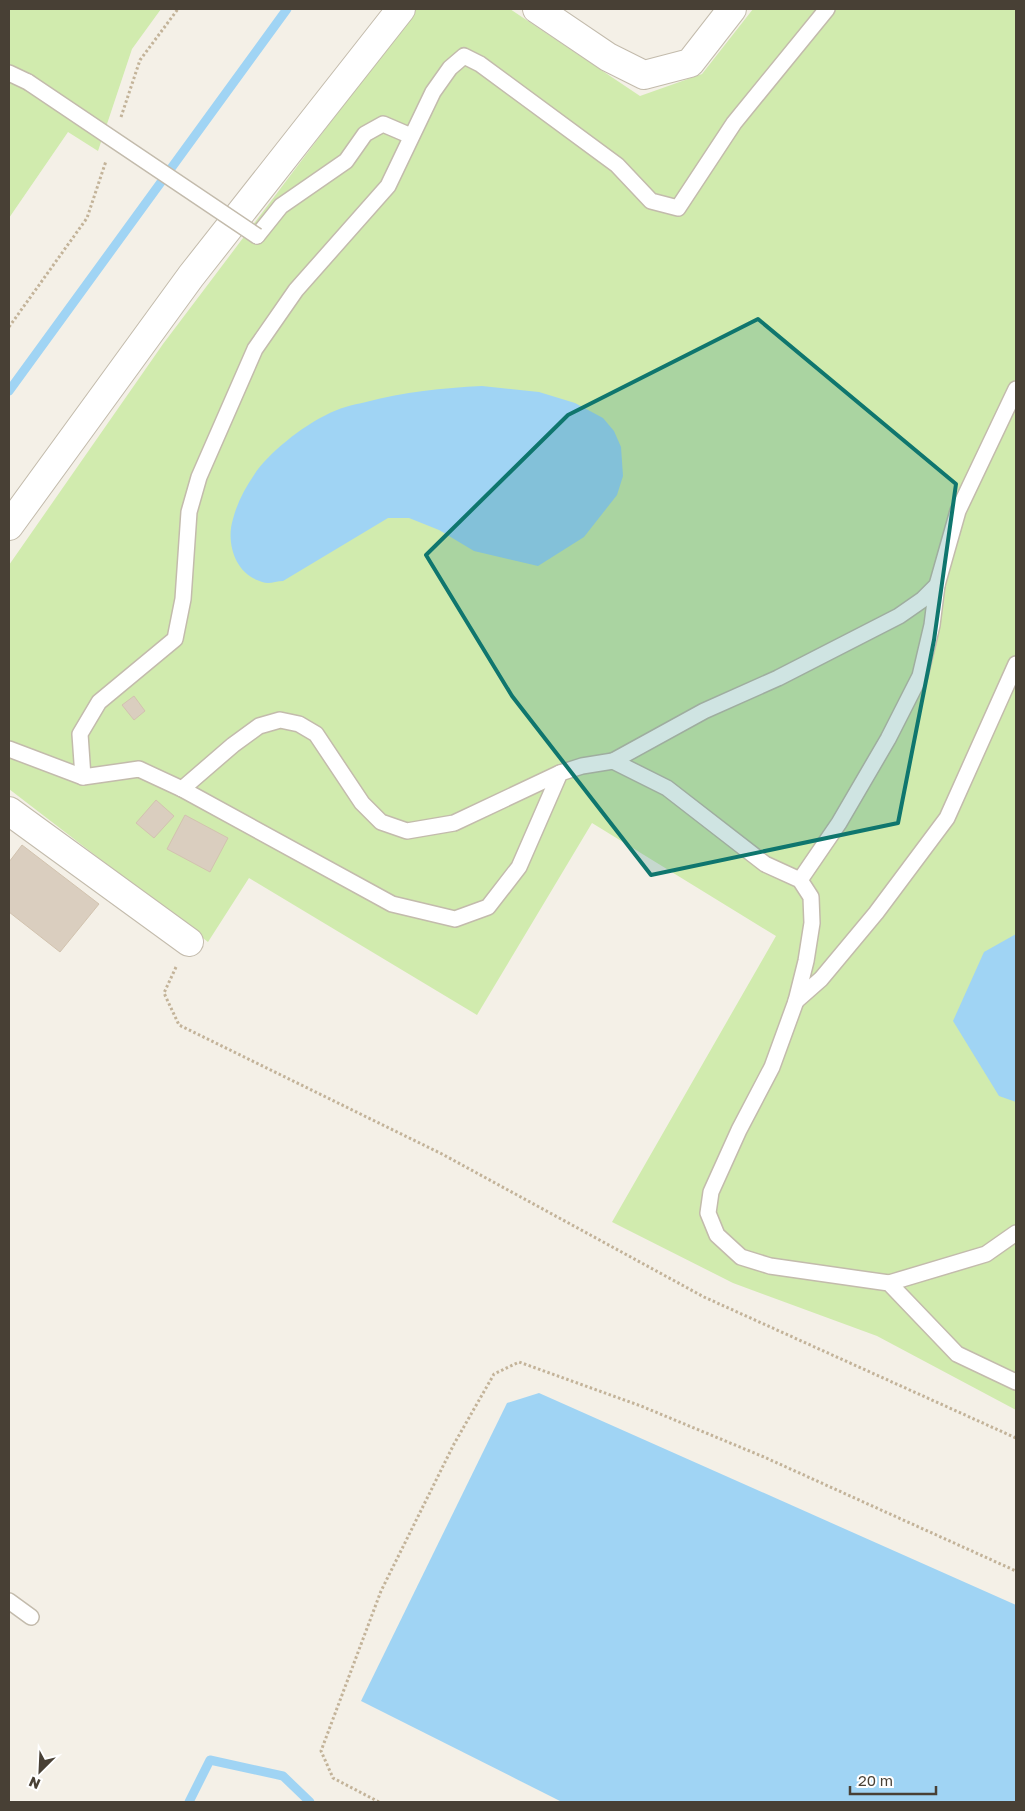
<svg xmlns="http://www.w3.org/2000/svg" width="1025" height="1811" font-family="'Golos Text',sans-serif">
	<style>
		.green { fill: #d1ebae }
		.water { fill: #a0d4f4 }
		.lines { fill: none; stroke-linecap: round; stroke-linejoin: round }
		.stream { stroke: #a0d4f4; stroke-width: 9 }
		.building { fill: #dacebf; stroke: #d2c3af }
		.lane-casing { stroke: #c3bbac; stroke-width: 18 }
		.street-casing { stroke: #c3bbac; stroke-width: 30 }
		.path { stroke: #c3b399; stroke-width: 3; stroke-dasharray: 2.5 2.5; stroke-linecap: butt }
		.lane { stroke: #fff; stroke-width: 15 }
		.street { stroke: #fff; stroke-width: 28 }
		.lane-bridge-casing { stroke: #c3bbac; stroke-width: 18; stroke-linecap: butt }
		.lane-bridge { stroke: #fff; stroke-width: 15 }
		.marked { fill: #0f766e; fill-opacity: 0.2; stroke: #0f766e; stroke-width: 4; stroke-linejoin: round }
	</style>
	<rect width="100%" height="100%" fill="#f4f0e7"/>
	<g class="green">
		<polygon points="9,9 161,9 132,49 98,151 68,132 9,218"/>
		<polygon points="416,9 510,9 640,96 702,74 753,9 1016,9 1016,1410 877,1336 733,1283 612,1222 776,936 592,823 477,1015 249,878 208,942 9,789 9,565 163,344"/>
	</g>
	<g class="water">
		<path d="M 482,386 L 539,392 L 575,403 L 603,418 L 614,431 L 621,447 L 623,476 L 617,495 L 584,537 L 538,566 L 474,551 L 439,530 L 409,518 L 388,518 L 283,581 C 278,581 272,583 268,583 C 264,583 260,581 257,580 C 234,571 226,541 233,519 C 237,503 245,488 254,475 C 268,453 303,426 326,415 C 339,408 352,405 366,402 C 404,392 442,388 482,386 Z"/>
		<polygon points="1016,934 1016,1102 999,1096 953,1021 984,952"/>
		<polygon points="539,1393 1016,1605 1016,1802 562,1802 361,1701 507,1403"/>
	</g>
	<g class="lines">
		<g class="stream">
			<polyline points="9,391 287,9"/>
			<polyline points="189,1802 210,1760 283,1776 310,1802"/>
		</g>
	</g>
	<g class="building">
		<polygon points="134,696 145,711 134,720 122,705"/>
		<polygon points="156,800 174,816 154,838 136,823"/>
		<polygon points="185,815 228,838 210,872 167,849"/>
		<polygon points="22,845 99,904 60,952 9,912 9,862"/>
	</g>
	<g class="lines">
		<defs>
			<g id="lane">
				<polyline points="9,73 28,82"/>
				<polyline points="257,236 281,206 346,161 365,134 383,124 411,136"/>
				<polyline points="9,749 83,777 139,769 182,789 392,904 455,919 488,907 519,867 560,773 582,766 613,761 667,788 765,864 800,880 811,897 812,923 806,961 796,1001 772,1067 739,1130 711,1192 708,1213 717,1235 741,1257 770,1266 889,1283 957,1354 1016,1382"/>
				<polyline points="613,761 704,711 778,678 899,616 922,600 937,585 958,511 1016,389"/>
				<polyline points="83,777 80,734 99,702 175,639 183,599 189,512 199,477 255,349 296,290 388,186 433,92 450,68 464,56 480,64 617,165 651,201 678,208 734,123 827,9"/>
				<polyline points="182,789 233,745 259,726 280,720 299,724 316,734 362,803 381,822 407,831 454,823 560,773"/>
				<polyline points="800,880 839,823 888,739 920,676 932,625 937,585"/>
				<polyline points="796,1001 821,979 876,913 947,818 1016,664"/>
				<polyline points="889,1283 986,1254 1016,1233"/>
				<polyline points="9,1601 31,1617"/>
			</g>
			<g id="street">
				<polyline points="537,9 608,57 644,75 690,63 732,9"/>
				<polyline points="9,526 191,276 401,9"/>
				<polyline points="9,811 189,942"/>
			</g>
		</defs>
		<use href="#lane" class="lane-casing"/>
		<use href="#street" class="street-casing"/>
		<g class="path">
			<polyline points="121,117 140,60 178,9"/>
			<polyline points="9,327 87,218 106,161"/>
			<polyline points="176,967 164,993 179,1025 442,1154 704,1297 1016,1438"/>
			<polyline points="379,1802 333,1778 321,1751 381,1591 454,1444 494,1374 519,1362 641,1406 764,1457 1016,1571"/>
		</g>
		<use href="#lane" class="lane"/>
		<use href="#street" class="street"/>
		<defs>
			<polyline id="lane-bridge" points="28,82 257,236"/>
		</defs>
		<use href="#lane-bridge" class="lane-bridge-casing"/>
		<use href="#lane-bridge" class="lane-bridge"/>
	</g>
	<path class="marked" d="M 758,319 L 956,484 L 934,640 L 898,823 L 651,875 L 512,696 L 426,555 L 568,415 Z"/>
	<rect width="1025" height="1811" fill="none" stroke="#484035" stroke-width="20"/>
	<g transform="translate(40 1771) rotate(204)" stroke="#ffffff" stroke-width="4" paint-order="stroke">
	<path d="M0-4L9 19L0 12L-9 19Z" fill="#484035"/>
	<text y="-8" font-size="14" font-weight="bold" text-anchor="middle" fill="#484035">N</text>
	</g>
	<path d="M850 1786v8h86v-8" fill="none" stroke="#484035" stroke-width="2.5"/>
	<text x="858" y="1786" font-size="15" fill="#484035" stroke="#ffffff" stroke-width="4" paint-order="stroke">20 m</text>
</svg>
